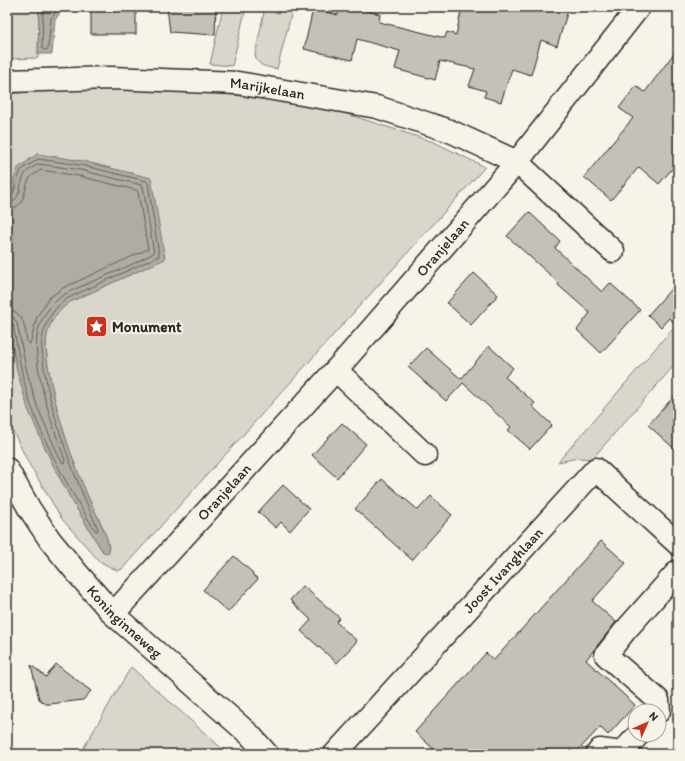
<svg xmlns="http://www.w3.org/2000/svg" width="685" height="761" font-family="Itim,sans-serif">
	<style>
		.green { fill: #dad6cc; stroke: #82807c }
		.water { fill: #afaca4; stroke: #7a7874 }
		.lines { fill: none; stroke-linecap: round; stroke-linejoin: round }
		.shore { stroke: #605f5b; stroke-width: 1 }
		.building { fill: #c4c1b9; stroke: #2b2b2b }
		.street-casing { stroke: #2b2b2b; stroke-width: 25 }
		.secondary-casing { stroke: #2b2b2b; stroke-width: 25 }
		.street { stroke: #f7f3e8; stroke-width: 22 }
		.secondary { stroke: #f7f3e8; stroke-width: 22 }
		.labels { text-anchor: middle; dominant-baseline: central; stroke-width: 4; stroke-linejoin: round; paint-order: stroke }
		.street-label { font-size: 15px; fill: #2b2b2b; stroke: #f7f3e8 }
		.poi-label { font-size: 15px; font-weight: bold; fill: #2b2b2b; stroke: #f7f3e8; text-anchor: start }
	</style>
	<rect width="100%" height="100%" fill="#f7f3e8"/>
	<filter id="ink" filterUnits="userSpaceOnUse"><feTurbulence type="fractalNoise" baseFrequency=".025" numOctaves="2"/><feDisplacementMap in="SourceGraphic" scale="8" xChannelSelector="R" yChannelSelector="G"/><feConvolveMatrix kernelMatrix="1 2 1 2 8 2 1 2 1" color-interpolation-filters="sRGB"/></filter>
	<g filter="url(#ink)">
		<g class="green">
			<polygon points="7,7 39,7 38,58 7,59"/>
			<polygon points="223,7 246,7 232,66 210,64"/>
			<path d="M 265,7 L 293,7 L 277,69 C 266,67 257,66 255,55 Z"/>
			<path d="M 102,89 L 185,91 L 234,95 L 290,103 L 341,112 L 434,142 L 485,167 L 122,569 L 118,571 L 99,561 L 62,519 L 28,462 L 8,421 L 7,416 L 7,308 C 14,401 55,475 103,552 L 109,552 C 110,536 96,515 89,499 C 71,458 55,410 48,366 C 47,356 45,345 47,335 C 50,320 58,311 70,302 L 164,259 L 151,179 L 82,161 L 37,154 L 8,197 L 7,207 L 7,94 L 42,91 Z"/>
			<polygon points="678,322 678,361 592,459 578,458 558,462"/>
			<polygon points="131,667 228,754 80,754"/>
		</g>
		<g class="water">
			<polygon points="39,7 64,7 55,20 52,54 38,54"/>
			<path d="M 37,154 L 82,161 L 151,178 L 165,259 L 70,302 C 58,311 50,320 47,335 C 45,345 47,356 48,366 C 55,410 71,458 89,499 C 96,516 109,534 109,553 L 103,552 L 72,501 L 51,461 L 28,409 L 17,370 L 8,319 L 8,197 L 18,168 Z"/>
		</g>
		<g class="lines">
			<g class="shore">
				<polyline points="43,7 42,48 44,50 48,49 51,19 59,7"/>
				<path d="M 7,198 L 10,198 L 12,196 L 21,170 L 38,159 L 81,165 L 146,181 L 148,183 L 159,256 L 68,298 C 54,308 47,318 43,335 C 40,345 43,357 44,368 C 53,423 75,478 98,529 L 97,531 L 95,530 C 70,491 48,451 32,408 C 22,381 18,352 13,324 L 11,322 L 7,321"/>
				<path d="M 7,203 C 23,202 18,182 26,173 C 29,169 35,166 39,164 L 80,170 L 142,185 L 143,187 L 154,253 C 133,265 109,274 87,284 C 80,287 72,290 65,294 C 51,303 39,319 37,336 C 33,370 53,428 65,460 L 64,463 L 62,462 L 59,457 L 37,406 L 26,368 L 17,323 L 13,317 L 7,316"/>
				<path d="M 7,209 C 28,208 22,190 30,178 C 32,175 38,172 41,170 L 79,176 L 136,190 L 138,192 L 148,249 L 146,250 L 63,288 L 49,298 L 37,317 L 30,344 L 27,342 C 25,329 25,311 7,310"/>
			</g>
		</g>
		<g class="building">
			<rect x="91" y="7" width="45" height="27"/>
			<polygon points="167,7 216,7 215,35 170,32"/>
			<polygon points="340,7 350,7 380,14 379,22 445,38 447,32 456,35 462,7 569,7 557,46 541,40 531,75 512,69 501,102 484,97 486,91 469,86 475,69 440,61 435,80 425,77 395,69 400,51 357,39 352,60 304,49 313,9 338,15"/>
			<polygon points="678,48 678,162 659,184 639,167 611,200 584,177 633,118 619,108 636,86 645,92"/>
			<polygon points="529,212 560,241 555,248 602,292 610,283 640,310 601,353 577,330 590,313 558,285 559,283 507,236"/>
			<polygon points="474,273 498,295 471,325 447,303"/>
			<polygon points="678,281 678,326 669,318 661,327 648,315"/>
			<polygon points="489,346 513,368 505,377 535,403 532,406 552,425 530,449 508,430 511,427 463,383 446,401 408,367 426,348 461,379"/>
			<polygon points="678,392 678,452 648,425"/>
			<polygon points="342,423 366,444 337,478 312,455"/>
			<polygon points="382,479 418,510 431,496 452,515 412,560 355,509"/>
			<polygon points="283,485 309,509 290,531 281,522 276,528 258,512"/>
			<polygon points="601,541 626,563 592,601 616,622 586,660 635,705 608,735 600,727 575,754 439,754 415,732 486,653 494,660"/>
			<polygon points="234,556 253,573 252,574 258,579 228,612 203,590"/>
			<polygon points="303,586 340,618 336,622 357,641 337,663 301,631 311,620 290,600"/>
			<polygon points="56,664 91,691 83,700 50,704 46,704 39,699 31,665 46,677"/>
		</g>
		<g class="lines">
			<defs>
				<g id="street">
					<path id="s1" d="M 7,81 L 111,78 L 238,83 L 377,107 L 450,131 L 517,162 L 613,251"/>
					<polyline points="336,370 425,455"/>
					<path id="s2" d="M 113,614 L 343,362 L 517,162 L 639,7"/>
					<polyline points="659,711 658,700 606,655 624,632 678,571"/>
					<path id="s3" d="M 335,754 L 596,469 L 678,544"/>
					<polyline points="597,754 600,750 622,753 638,735"/>
				</g>
				<g id="secondary">
					<path id="s4" d="M 7,469 L 29,508 L 50,540 L 78,574 L 113,614 L 250,735 L 267,754"/>
				</g>
			</defs>
			<use href="#street" class="street-casing"/>
			<use href="#secondary" class="secondary-casing"/>
			<use href="#street" class="street"/>
			<use href="#secondary" class="secondary"/>
		</g>
	</g>
	<defs>
		<symbol id="sight-square" viewBox="-11 -11 22 22"><rect x="-9" y="-9" width="18" height="18" rx="4" fill="#c8321e" stroke="#f7f3e8"/><path d="M0-6L1.8-2.2L6-1.7L2.9 1.2L3.7 5.4L0 3.3L-3.7 5.4L-2.9 1.2L-6-1.7L-1.8-2.2Z" fill="#fff"/></symbol>
	</defs>
	<g fill-rule="evenodd">
		<use href="#sight-square" x="84" y="314" width="25" height="25"/>
	</g>
	<g class="labels">
		<g class="street-label">
			<text stroke="none"><textPath href="#s1" startOffset="261">Marijkelaan</textPath></text>
			<text stroke="none"><textPath href="#s2" startOffset="493">Oranjelaan</textPath></text>
			<text stroke="none"><textPath href="#s2" startOffset="165">Oranjelaan</textPath></text>
			<text stroke="none"><textPath href="#s3" startOffset="249">Joost Ivanghlaan</textPath></text>
			<text stroke="none"><textPath href="#s4" startOffset="194">Koninginneweg</textPath></text>
		</g>
		<g class="poi-label">
			<text x="112" y="327">Monument</text>
		</g>
	</g>
	<rect width="685" height="761" fill="none" stroke="#f7f3e8" stroke-width="24"/>
	<rect x="12" y="12" width="661" height="737" fill="none" stroke="#2b2b2b" stroke-width="1.5" filter="url(#ink)"/>
	<g transform="translate(647 723) rotate(45)"><circle r="19" fill="#f7f3e8" stroke="#a5a39c"/>
	<path d="M0-3L7 15L0 10L-7 15Z" fill="#c8321e"/>
	<text y="-6" font-size="11" font-weight="bold" text-anchor="middle" fill="#2b2b2b">N</text>
	</g>
</svg>
